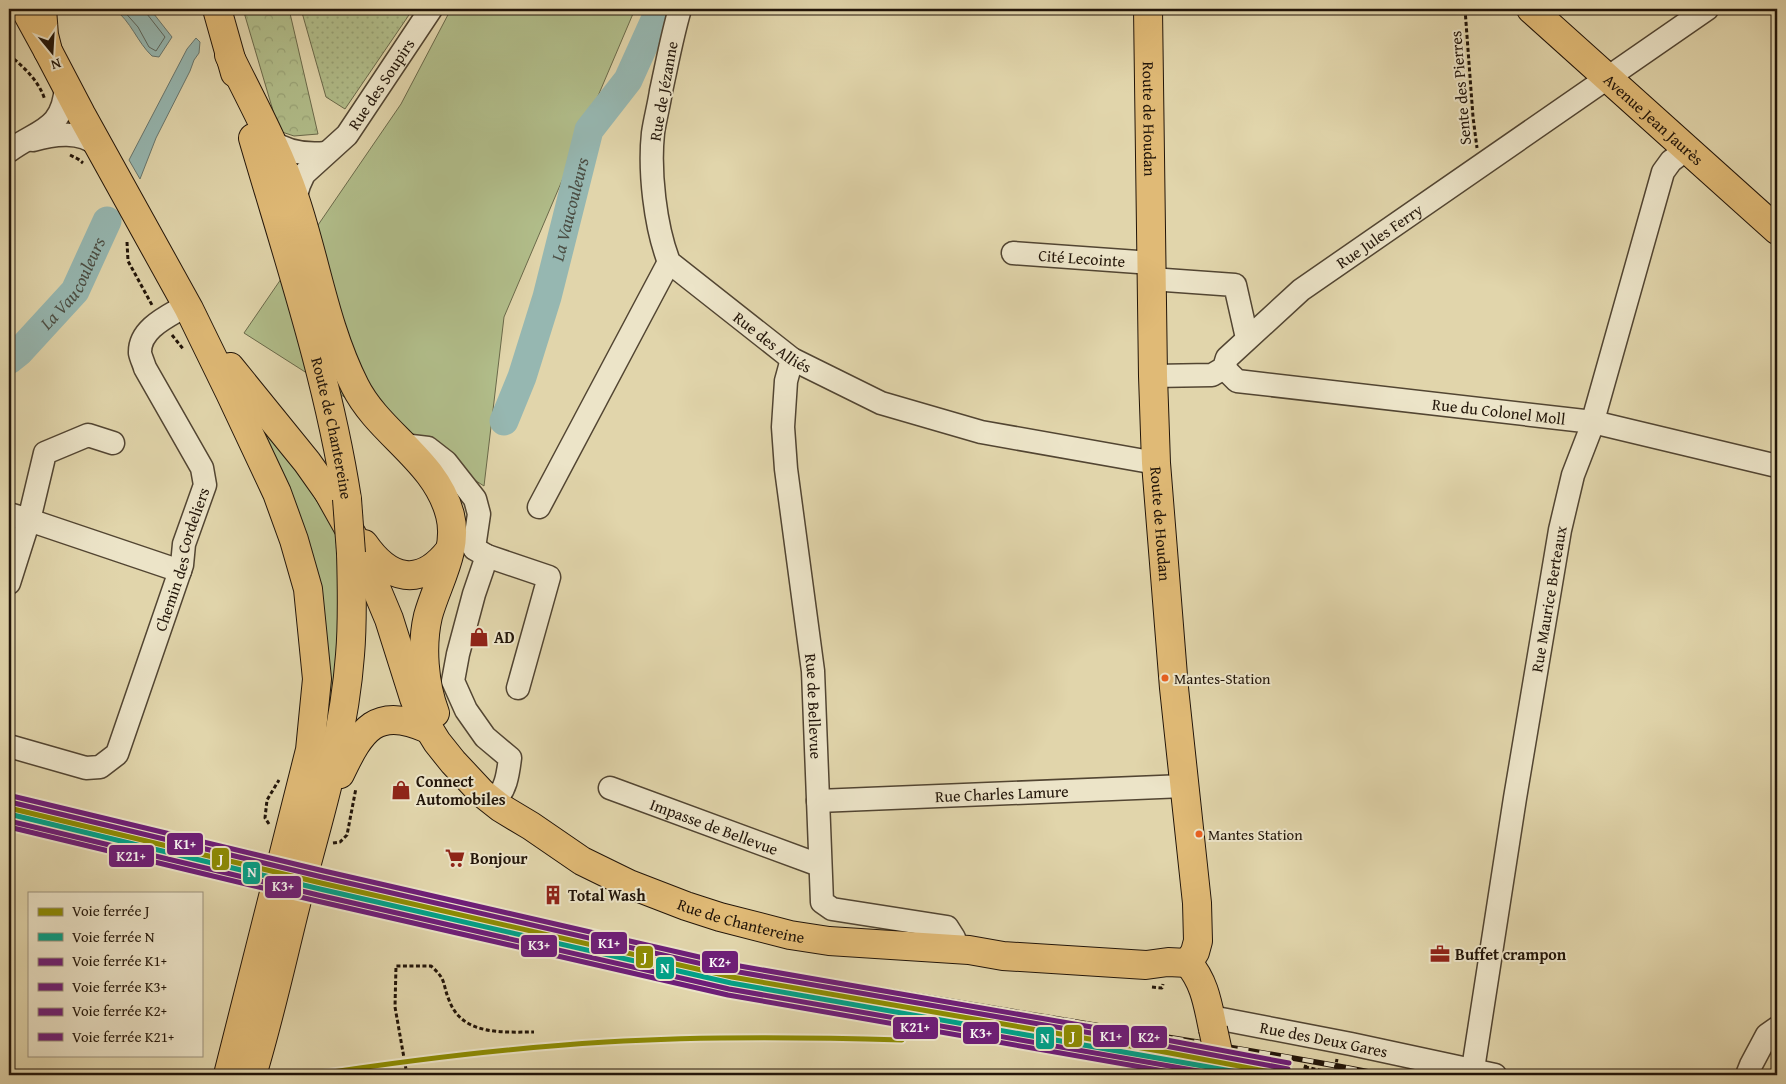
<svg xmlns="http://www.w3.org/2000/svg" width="1786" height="1084" font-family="'Gentium Book Plus',serif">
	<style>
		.green { fill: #b1bd8a; stroke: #6a694a }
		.forest { fill: url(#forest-crowns); stroke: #6a694a }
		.garden { fill: url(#garden-dots); stroke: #6a694a }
		.water { fill: #96b7b1; stroke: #68766e }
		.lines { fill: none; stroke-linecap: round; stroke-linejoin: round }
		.shore { stroke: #5c665d; stroke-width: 1 }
		.river { stroke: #96b7b1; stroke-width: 29 }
		.minor-casing { stroke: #524532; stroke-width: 25 }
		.major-casing { stroke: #221509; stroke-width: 30 }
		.highway-casing { stroke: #221509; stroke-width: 30 }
		.path { stroke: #221509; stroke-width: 3; stroke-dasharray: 4 2.5; stroke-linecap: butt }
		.minor { stroke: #ece4c8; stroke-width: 22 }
		.major { stroke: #e0ba76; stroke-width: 28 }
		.highway { stroke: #e0ba76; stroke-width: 28 }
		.rail-casing { stroke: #221509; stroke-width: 5.5 }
		.rail { stroke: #ece4c8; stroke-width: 4; stroke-dasharray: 11; stroke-linecap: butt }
		.major-bridge-casing { stroke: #221509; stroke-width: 30; stroke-linecap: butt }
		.path-bridge { stroke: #221509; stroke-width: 3; stroke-dasharray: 4 2.5; stroke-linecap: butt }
		.major-bridge { stroke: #e0ba76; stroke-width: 28 }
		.rail-1-casing { stroke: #ece4c8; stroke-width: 9 }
		.rail-2-casing { stroke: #ece4c8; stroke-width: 9 }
		.rail-3-casing { stroke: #ece4c8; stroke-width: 9 }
		.rail-4-casing { stroke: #ece4c8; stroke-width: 9 }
		.rail-5-casing { stroke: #ece4c8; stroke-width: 9 }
		.rail-6-casing { stroke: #ece4c8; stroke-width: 9 }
		.rail-1 { stroke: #8d8c03; stroke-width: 5 }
		.rail-2 { stroke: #02a188; stroke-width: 5 }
		.rail-3 { stroke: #6e1e78; stroke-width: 5 }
		.rail-4 { stroke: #6e1e78; stroke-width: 5 }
		.rail-5 { stroke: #6e1e78; stroke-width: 5 }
		.rail-6 { stroke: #6e1e78; stroke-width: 5 }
		.bus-dot { fill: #e86121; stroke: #ece4c8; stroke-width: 2 }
		.labels { text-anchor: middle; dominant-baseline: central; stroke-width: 4; stroke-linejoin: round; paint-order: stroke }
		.bus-label { font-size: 15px; fill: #221509; stroke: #ece4c8; text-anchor: start }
		.street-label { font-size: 16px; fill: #221509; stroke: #ece4c8 }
		.poi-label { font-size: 16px; font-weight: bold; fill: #221509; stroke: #ece4c8; text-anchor: start }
		.water-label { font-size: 18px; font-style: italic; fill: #4b4e44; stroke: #ece4c8 }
		.line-badge { stroke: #ece4c8; stroke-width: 2 }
		.badge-label { font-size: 14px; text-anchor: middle; font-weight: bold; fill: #fff }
	</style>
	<defs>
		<pattern id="forest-crowns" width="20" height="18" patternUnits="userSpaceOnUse" patternTransform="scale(1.25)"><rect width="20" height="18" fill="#b1bd8a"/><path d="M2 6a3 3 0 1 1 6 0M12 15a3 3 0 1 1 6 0" fill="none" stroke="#98a276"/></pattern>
		<pattern id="garden-dots" width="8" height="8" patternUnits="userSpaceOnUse" patternTransform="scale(1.25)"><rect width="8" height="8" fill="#b1bd8a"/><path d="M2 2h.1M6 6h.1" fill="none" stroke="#98a276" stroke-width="1.8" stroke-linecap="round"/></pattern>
	</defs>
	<rect width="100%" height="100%" fill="#e1d5ab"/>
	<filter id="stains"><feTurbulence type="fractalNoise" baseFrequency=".004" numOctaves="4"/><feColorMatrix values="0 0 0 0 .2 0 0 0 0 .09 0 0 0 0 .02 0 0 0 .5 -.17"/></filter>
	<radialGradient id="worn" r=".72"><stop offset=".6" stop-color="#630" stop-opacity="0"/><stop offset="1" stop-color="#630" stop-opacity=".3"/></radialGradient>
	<g class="green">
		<polygon points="451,9 460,9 464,11 466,9 635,9 504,317 484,486 244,333 401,104"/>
		<polygon points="263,434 267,435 302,477 328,514 328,520 338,537 341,597 334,710 324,736 326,725"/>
	</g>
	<polygon class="forest" points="243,9 289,9 318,134 294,136 279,131"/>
	<polygon class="garden" points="301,9 413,9 345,109 326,97"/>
	<g class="water">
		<path d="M 114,9 L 150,9 L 172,37 L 159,57 L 152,56 C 137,42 131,21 114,9 Z"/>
		<polygon points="196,38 200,42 199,53 194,60 190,71 156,138 140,179 129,160 187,49"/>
	</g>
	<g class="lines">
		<polyline class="shore" points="122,9 138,27 149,47 156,51 165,37 147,14 146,9"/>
		<g class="river">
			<path id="s1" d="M 9,360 L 19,352 L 75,291 L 107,221"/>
			<path id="s2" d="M 504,421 L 522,377 L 547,297 L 589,130 L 628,80 L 660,9"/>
		</g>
		<defs>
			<g id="minor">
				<path id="s3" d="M 680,9 C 672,36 667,64 661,91 C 659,105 655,119 653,133 C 649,171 655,226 669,262 L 792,359 L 881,403 L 981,432 L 1156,463"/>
				<path d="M 33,140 C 53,134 82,130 98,146"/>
				<path d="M 270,140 C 287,153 306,155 326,153"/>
				<path d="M 9,151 C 39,129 63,131 66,86"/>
				<path id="s4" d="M 295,199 L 299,185 L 304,174 L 347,135 L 431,9"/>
				<path id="s5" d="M 1013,253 L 1138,262 L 1151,261"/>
				<polyline points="1151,279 1235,285 1247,338"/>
				<path id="s6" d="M 792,359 L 786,381 L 783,427 L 786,469 L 813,671 L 822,902 L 832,909 L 947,927 L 954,938 L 952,949"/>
				<path id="s7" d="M 1224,368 L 1237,381 L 1593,422 L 1777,466"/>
				<path id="s8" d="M 1153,376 L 1212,375 L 1224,368 L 1227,358 L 1301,290 L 1707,9"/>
				<polyline points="403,445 428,448 446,462 475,499 479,514 474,548"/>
				<polyline points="539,507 669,262"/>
				<polyline points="9,514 29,520 45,453 88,435 113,443"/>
				<polyline points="475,549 487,556 549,577 518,688"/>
				<path d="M 487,556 L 474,594 L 458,654 L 453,681 L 466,710 L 485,737 L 510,758 C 508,774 506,791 493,802"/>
				<polyline points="9,583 29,520 180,571"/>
				<path id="s9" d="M 9,746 L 86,768 L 100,767 L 117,754 L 182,565 L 184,544 L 205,485 L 202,468 L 145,368 C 144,364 141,358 140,353 C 139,328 169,316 187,305"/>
				<path id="s10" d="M 610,788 L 819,865"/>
				<path id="s11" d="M 818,801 L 1184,786"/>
				<path id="s12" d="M 1211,1017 L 1351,1044 L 1495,1075"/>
				<path id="s13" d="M 1473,1069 L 1515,798 L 1560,530 L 1573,475 L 1590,431 L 1663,172 L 1671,161 L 1687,149"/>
				<polyline points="1747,1075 1751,1065 1767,1035 1777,1028"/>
			</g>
			<g id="major">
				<polyline points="42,9 44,35 48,51 81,114 189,309 230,393 277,493 294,540 308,589 317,679 310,750 228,1075"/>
				<polyline points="217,9 235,73"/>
				<path id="s14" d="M 1148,9 L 1153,376 L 1156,463 L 1174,688 L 1197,903 L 1198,941 L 1195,952 L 1188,963"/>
				<path id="s15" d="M 1531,9 L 1777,230"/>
				<path d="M 229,55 C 252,102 278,149 295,199 C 316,261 325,327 355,386 C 379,434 436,460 450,515 C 459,550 437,583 428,616 C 421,646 424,684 435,713"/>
				<path id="s16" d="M 253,138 C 288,258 328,376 347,499"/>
				<polyline points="230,367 307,462 336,503"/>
				<path id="s17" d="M 326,488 L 359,547 L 389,619 L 414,698 L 421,716 L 437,742 L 453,762 L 482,793 L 501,808 L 531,826 L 582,861 L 629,884 L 686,906 L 720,917 L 790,935 L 829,941 L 969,950 L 1003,956 L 1146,965 L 1168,962 L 1188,963"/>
				<path d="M 364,544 C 389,580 420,588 449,551"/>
				<path d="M 340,774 C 361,730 376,705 428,729"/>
				<path d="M 1188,963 C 1205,982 1208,1006 1213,1029"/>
				<path d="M 252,1075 C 270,1016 283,955 298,896 C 319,817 344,737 350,655 C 353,621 352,587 351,553"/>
			</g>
			<polyline id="highway" points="25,9 48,51"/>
		</defs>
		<use href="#minor" class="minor-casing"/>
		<use href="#major" class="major-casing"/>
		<use href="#highway" class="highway-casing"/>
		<g class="path">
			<polyline points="1465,9 1473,117 1477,148"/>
			<path d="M 9,55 C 24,67 39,81 45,100"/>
			<polyline points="70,155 78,159 83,163"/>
			<polyline points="127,242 128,261 152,305"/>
			<polyline points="172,335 184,350"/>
			<polyline points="269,824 265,818 267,800 279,780"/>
			<polyline points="333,843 340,842 347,835 356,788"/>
			<polyline points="1152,987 1162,988 1163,984"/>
			<polyline points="1305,1067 1343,1075"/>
			<path d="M 407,1075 L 395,1007 L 396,966 L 431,966 C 447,980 442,983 449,1000 C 462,1036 503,1032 534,1032"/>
			<polyline points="1303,1075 1306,1064"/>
			<polyline points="1360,1075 1361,1074"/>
		</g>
		<use href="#minor" class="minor"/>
		<use href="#major" class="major"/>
		<use href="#highway" class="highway"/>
		<defs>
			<path id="rail" d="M 543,933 C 748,969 955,1000 1160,1036 C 1235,1048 1310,1060 1384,1075"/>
		</defs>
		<use href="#rail" class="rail-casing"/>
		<use href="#rail" class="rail"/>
		<defs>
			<g id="major-bridge">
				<polyline points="347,499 351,553"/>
				<polyline points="1213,1029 1223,1075"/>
			</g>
		</defs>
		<use href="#major-bridge" class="major-bridge-casing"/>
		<polyline class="path-bridge" points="1334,1075 1337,1059"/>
		<use href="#major-bridge" class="major-bridge"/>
		<defs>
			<g id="rail-1">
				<polyline points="9,808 321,883 732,977 1159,1051 1287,1075"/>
				<path d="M 312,1075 C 410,1060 507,1048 606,1042 C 705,1036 803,1037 902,1040"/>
			</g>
			<polyline id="rail-2" points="9,814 320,889 731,983 1254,1075"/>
			<polyline id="rail-3" points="10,802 322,877 733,971 1160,1045 1288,1069"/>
			<polyline id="rail-4" points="9,821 318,895 729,989 1221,1075"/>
			<polyline id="rail-5" points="12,796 324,871 734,965 1161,1039 1289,1063"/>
			<polyline id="rail-6" points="9,827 317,901 728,995 1187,1075"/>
		</defs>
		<use href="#rail-1" class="rail-1-casing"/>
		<use href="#rail-2" class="rail-2-casing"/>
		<use href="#rail-3" class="rail-3-casing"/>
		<use href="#rail-4" class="rail-4-casing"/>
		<use href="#rail-5" class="rail-5-casing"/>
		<use href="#rail-6" class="rail-6-casing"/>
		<use href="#rail-1" class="rail-1"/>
		<use href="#rail-2" class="rail-2"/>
		<use href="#rail-3" class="rail-3"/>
		<use href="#rail-4" class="rail-4"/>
		<use href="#rail-5" class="rail-5"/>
		<use href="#rail-6" class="rail-6"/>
	</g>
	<defs>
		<symbol id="shop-bare" viewBox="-9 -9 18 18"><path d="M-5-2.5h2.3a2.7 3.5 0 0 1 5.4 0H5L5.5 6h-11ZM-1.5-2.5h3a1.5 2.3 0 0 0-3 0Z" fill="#8f2418" stroke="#ece4c8" stroke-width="2.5" paint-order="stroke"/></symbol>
		<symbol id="supermarket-bare" viewBox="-9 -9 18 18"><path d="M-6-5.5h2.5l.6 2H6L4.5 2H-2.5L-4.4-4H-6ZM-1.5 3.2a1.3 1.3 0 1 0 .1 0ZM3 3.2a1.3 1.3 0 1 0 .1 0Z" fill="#8f2418" stroke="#ece4c8" stroke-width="2.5" paint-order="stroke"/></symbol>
		<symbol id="building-bare" viewBox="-9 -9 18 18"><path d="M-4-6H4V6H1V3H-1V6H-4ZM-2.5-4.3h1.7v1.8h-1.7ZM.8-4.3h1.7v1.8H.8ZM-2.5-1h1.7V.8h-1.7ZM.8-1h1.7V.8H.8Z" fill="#8f2418" stroke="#ece4c8" stroke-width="2.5" paint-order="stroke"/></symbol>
		<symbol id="office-bare" viewBox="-9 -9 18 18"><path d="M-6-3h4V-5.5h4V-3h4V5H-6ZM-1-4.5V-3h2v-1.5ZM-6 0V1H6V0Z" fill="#8f2418" stroke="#ece4c8" stroke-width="2.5" paint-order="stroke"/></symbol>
	</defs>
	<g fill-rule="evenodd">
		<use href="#shop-bare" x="465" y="623" width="28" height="28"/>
		<use href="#shop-bare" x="387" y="776" width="28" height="28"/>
		<use href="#supermarket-bare" x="441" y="844" width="28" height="28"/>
		<use href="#building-bare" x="539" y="881" width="28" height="28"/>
		<use href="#office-bare" x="1426" y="940" width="28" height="28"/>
	</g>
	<g class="bus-dot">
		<circle cx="1165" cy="678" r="4.5"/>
		<circle cx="1199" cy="834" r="4.5"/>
	</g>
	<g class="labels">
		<g class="bus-label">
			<text x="1174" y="678">Mantes-Station</text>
			<text x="1208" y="834">Mantes Station</text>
		</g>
		<g class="street-label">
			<text stroke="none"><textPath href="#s4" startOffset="146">Rue des Soupirs</textPath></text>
			<text transform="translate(1460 88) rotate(-95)">Sente des Pierres</text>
			<text transform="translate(663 91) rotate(-80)">Rue de Jézanne</text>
			<text stroke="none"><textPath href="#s14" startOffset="110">Route de Houdan</textPath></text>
			<text stroke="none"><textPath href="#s15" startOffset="165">Avenue Jean Jaurès</textPath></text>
			<text stroke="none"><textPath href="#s8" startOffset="279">Rue Jules Ferry</textPath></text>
			<text stroke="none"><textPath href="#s5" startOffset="69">Cité Lecointe</textPath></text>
			<text stroke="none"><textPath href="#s3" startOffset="389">Rue des Alliés</textPath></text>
			<text stroke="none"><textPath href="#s7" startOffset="282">Rue du Colonel Moll</textPath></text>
			<text stroke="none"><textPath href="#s16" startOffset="301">Route de Chantereine</textPath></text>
			<text stroke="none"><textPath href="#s14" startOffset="515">Route de Houdan</textPath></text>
			<text stroke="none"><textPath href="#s9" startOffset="321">Chemin des Cordeliers</textPath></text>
			<text stroke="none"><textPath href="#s13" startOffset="476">Rue Maurice Berteaux</textPath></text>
			<text stroke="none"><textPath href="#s6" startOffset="350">Rue de Bellevue</textPath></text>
			<text stroke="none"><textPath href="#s11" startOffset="184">Rue Charles Lamure</textPath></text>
			<text stroke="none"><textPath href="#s10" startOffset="111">Impasse de Bellevue</textPath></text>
			<text stroke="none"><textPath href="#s17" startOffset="638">Rue de Chantereine</textPath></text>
			<text stroke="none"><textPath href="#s12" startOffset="115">Rue des Deux Gares</textPath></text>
		</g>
		<g class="poi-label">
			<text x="494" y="637">AD</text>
			<text x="416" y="781">Connect<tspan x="416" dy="18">Automobiles</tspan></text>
			<text x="470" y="858">Bonjour</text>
			<text x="568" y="895">Total Wash</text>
			<text x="1455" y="954">Buffet crampon</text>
		</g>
		<g class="water-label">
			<text stroke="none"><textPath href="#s2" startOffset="222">La Vaucouleurs</textPath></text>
			<text stroke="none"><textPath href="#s1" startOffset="101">La Vaucouleurs</textPath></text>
		</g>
	</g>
	<g class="line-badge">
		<rect x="166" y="832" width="38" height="24" rx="5" fill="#6e1e78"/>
		<rect x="108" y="844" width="47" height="24" rx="5" fill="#6e1e78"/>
		<rect x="211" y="847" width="19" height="24" rx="5" fill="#8d8c03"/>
		<rect x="242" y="861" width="19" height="24" rx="5" fill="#02a188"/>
		<rect x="264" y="875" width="38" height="24" rx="5" fill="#6e1e78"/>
		<rect x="590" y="931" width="38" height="24" rx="5" fill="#6e1e78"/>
		<rect x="520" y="934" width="38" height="24" rx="5" fill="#6e1e78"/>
		<rect x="635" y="945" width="19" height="24" rx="5" fill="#8d8c03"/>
		<rect x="701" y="950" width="38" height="24" rx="5" fill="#6e1e78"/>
		<rect x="655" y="956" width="20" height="24" rx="5" fill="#02a188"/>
		<rect x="892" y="1016" width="47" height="24" rx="5" fill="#6e1e78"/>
		<rect x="962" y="1021" width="38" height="24" rx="5" fill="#6e1e78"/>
		<rect x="1063" y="1024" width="20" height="24" rx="5" fill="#8d8c03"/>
		<rect x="1092" y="1024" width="38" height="24" rx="5" fill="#6e1e78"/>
		<rect x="1130" y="1025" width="38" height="24" rx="5" fill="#6e1e78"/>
		<rect x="1035" y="1026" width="20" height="24" rx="5" fill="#02a188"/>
	</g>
	<g class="badge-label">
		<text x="185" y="849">K1+</text>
		<text x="131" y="861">K21+</text>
		<text x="221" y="864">J</text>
		<text x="252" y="877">N</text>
		<text x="283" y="891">K3+</text>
		<text x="609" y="948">K1+</text>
		<text x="539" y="950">K3+</text>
		<text x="645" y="962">J</text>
		<text x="720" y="967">K2+</text>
		<text x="665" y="973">N</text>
		<text x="915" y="1032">K21+</text>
		<text x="981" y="1038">K3+</text>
		<text x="1073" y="1041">J</text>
		<text x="1111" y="1041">K1+</text>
		<text x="1149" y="1042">K2+</text>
		<text x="1045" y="1043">N</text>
	</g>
	<rect width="1786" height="1084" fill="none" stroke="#e1d5ab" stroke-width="30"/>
	<rect x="10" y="10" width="1766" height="1064" fill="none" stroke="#221509" stroke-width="2.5"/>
	<rect x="15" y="15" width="1756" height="1054" fill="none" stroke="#221509"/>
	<rect x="28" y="892" width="175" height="165" fill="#ece4c8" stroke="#9b917c"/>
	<rect x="38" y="908" width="25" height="8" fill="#8d8c03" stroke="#9b917c"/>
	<text x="72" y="916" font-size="15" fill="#221509">Voie ferrée J</text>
	<rect x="38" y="933" width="25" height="8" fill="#02a188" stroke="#9b917c"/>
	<text x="72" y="942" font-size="15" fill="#221509">Voie ferrée N</text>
	<rect x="38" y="958" width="25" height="8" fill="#6e1e78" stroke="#9b917c"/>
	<text x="72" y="966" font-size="15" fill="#221509">Voie ferrée K1+</text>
	<rect x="38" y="983" width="25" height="8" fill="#6e1e78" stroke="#9b917c"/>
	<text x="72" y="992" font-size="15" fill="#221509">Voie ferrée K3+</text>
	<rect x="38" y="1008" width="25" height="8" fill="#6e1e78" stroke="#9b917c"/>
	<text x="72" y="1016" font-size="15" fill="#221509">Voie ferrée K2+</text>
	<rect x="38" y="1033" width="25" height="8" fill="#6e1e78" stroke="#9b917c"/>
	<text x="72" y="1042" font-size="15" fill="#221509">Voie ferrée K21+</text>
	<g transform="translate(52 52) rotate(162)" stroke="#ece4c8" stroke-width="4" paint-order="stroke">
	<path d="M0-4L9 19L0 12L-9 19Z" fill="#221509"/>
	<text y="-8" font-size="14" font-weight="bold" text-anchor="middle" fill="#221509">N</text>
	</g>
	<rect width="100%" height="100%" filter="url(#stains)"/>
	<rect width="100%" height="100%" fill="url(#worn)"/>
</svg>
